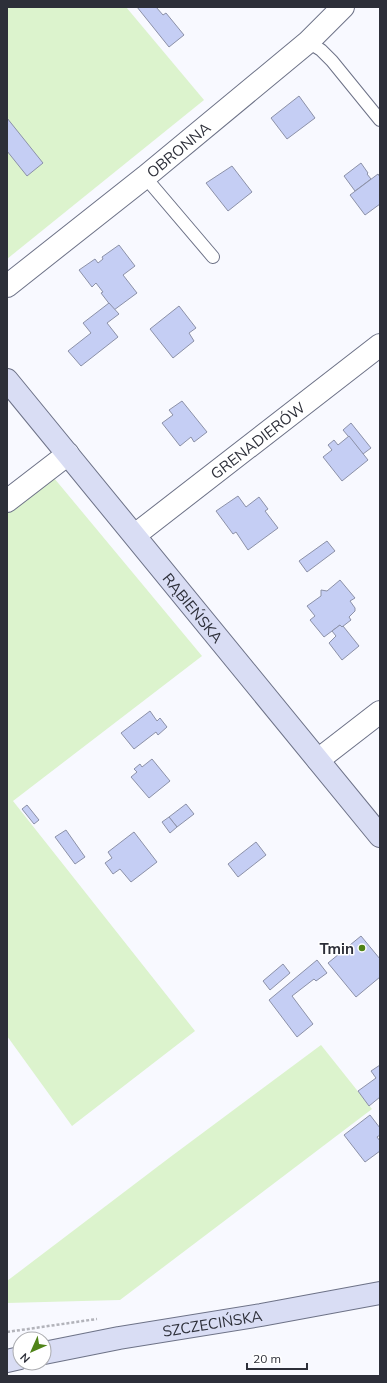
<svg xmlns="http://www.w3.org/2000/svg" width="387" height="1383" font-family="Mulish,sans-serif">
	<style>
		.green { fill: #dcf3cd }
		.building { fill: #c5cef4; stroke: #8c91a8 }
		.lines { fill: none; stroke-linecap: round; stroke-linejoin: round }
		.lane-casing { stroke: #6d7287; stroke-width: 14 }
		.street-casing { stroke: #6d7287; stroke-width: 24 }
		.secondary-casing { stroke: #6d7287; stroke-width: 24 }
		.path { stroke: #b2b3ba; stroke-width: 2.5; stroke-dasharray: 3 2; stroke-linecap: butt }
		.lane { stroke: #fff; stroke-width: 12 }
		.street { stroke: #fff; stroke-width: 22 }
		.secondary { stroke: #d9ddf4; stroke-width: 22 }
		.poi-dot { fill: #4f8318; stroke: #fff; stroke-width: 1.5 }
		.labels { text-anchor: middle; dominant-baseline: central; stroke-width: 3; stroke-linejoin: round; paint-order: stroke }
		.street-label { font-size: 15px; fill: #2d2f39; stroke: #fff }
		.poi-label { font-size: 15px; font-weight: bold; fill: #2d2f39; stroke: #fff; text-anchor: end }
	</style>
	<rect width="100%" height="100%" fill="#f8f9ff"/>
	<g class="green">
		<polygon points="7,7 126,7 204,100 7,259"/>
		<polygon points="54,478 202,656 13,801 195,1031 72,1126 7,1036 7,510"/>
		<polygon points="321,1045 372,1109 120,1300 7,1303 7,1281 169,1158"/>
	</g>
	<g class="building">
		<polygon points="137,7 156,7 163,15 166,13 184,35 169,47"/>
		<polygon points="299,96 315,118 287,139 271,118"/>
		<polygon points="7,118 43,163 27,176 7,151"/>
		<polygon points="361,163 368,173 367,174 371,179 355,191 344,176"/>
		<polygon points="232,166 252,192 228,211 206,183"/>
		<polygon points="378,174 380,177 380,204 365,215 350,195"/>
		<polygon points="119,245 135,266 123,275 137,293 114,310 101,293 103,292 96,283 92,287 79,270 95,259 98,263 103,259 102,257"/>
		<polygon points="109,303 119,314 107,323 118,337 81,366 68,351 91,333 83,323"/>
		<polygon points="179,306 196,328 189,333 194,341 173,358 150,329"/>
		<polygon points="182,401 207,432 194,442 191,437 180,446 162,423 173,415 169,410"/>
		<polygon points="351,423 371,448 363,454 343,430"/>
		<polygon points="349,436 368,460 342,481 323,457 332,450 328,445 334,440 338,445"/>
		<polygon points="238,496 246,507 259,497 268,509 265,511 278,528 248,550 236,532 233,534 216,511"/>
		<polygon points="327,541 335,551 307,572 299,561"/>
		<polygon points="340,580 355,598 350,601 355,608 355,611 349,617 351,620 342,627 340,625 324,637 310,620 315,616 307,606 321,596 321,590 327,591"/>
		<polygon points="340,625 342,627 343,626 359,646 342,660 329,643 336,636 332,631"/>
		<polygon points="150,711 157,721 160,718 167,727 158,735 156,732 134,749 121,733"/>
		<polygon points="152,759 170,781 149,798 131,777 137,772 134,769 140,764 142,767"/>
		<polygon points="186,804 194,814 177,827 169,817"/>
		<polygon points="27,805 39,820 34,824 22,809"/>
		<polygon points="169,817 177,827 170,833 162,822"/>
		<polygon points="66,830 85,857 75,864 55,837"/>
		<polygon points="134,832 157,862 131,882 120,869 113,874 105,863 112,858 108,852"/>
		<polygon points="256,842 266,855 238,877 228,864"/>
		<polygon points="361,936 380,959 380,977 356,997 328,963"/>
		<polygon points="317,960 327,973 316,981 314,979 292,996 313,1024 297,1037 269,1000"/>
		<polygon points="283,964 290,973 270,990 263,981"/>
		<polygon points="380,1065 380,1097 369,1106 358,1091 376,1078 371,1071"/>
		<polygon points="370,1115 380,1128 380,1135 377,1137 380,1141 380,1151 365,1162 344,1135"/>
	</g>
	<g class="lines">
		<defs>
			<g id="lane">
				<polyline points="308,42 321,50 332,61 380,120"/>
				<polyline points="145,177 213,257"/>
			</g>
			<g id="street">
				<path id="s1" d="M 7,286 L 145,177 L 308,42 L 343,7"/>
				<polyline points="7,501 68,454"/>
				<path id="s2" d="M 135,535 L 380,345"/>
				<polyline points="318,760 380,712"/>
			</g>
			<g id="secondary">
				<path id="s3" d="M 7,380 L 380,836"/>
				<path id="s4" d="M 44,1353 L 119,1338 L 261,1315 L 380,1293"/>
				<polyline points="7,1361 20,1358"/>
			</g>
		</defs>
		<use href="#lane" class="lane-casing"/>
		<use href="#street" class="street-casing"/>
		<use href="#secondary" class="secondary-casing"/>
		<polyline class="path" points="7,1332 97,1319"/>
		<use href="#lane" class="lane"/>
		<use href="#street" class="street"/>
		<use href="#secondary" class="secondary"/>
	</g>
	<circle class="poi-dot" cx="362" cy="948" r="4"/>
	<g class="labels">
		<g class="street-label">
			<text stroke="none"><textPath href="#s1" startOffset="219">OBRONNA</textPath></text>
			<text stroke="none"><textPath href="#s2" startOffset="155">GRENADIERÓW</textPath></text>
			<text stroke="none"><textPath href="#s3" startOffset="294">RĄBIEŃSKA</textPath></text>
			<text stroke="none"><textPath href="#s4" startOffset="171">SZCZECIŃSKA</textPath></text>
		</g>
		<g class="poi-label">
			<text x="354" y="948">Tmin</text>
		</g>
	</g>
	<rect width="387" height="1383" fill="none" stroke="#2d2f39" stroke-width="16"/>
	<g transform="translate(32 1351) rotate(225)"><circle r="19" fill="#ffffff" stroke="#abacb0"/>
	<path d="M0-3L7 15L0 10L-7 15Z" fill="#4f8318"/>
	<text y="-6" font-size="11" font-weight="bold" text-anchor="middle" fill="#2d2f39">N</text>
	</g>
	<path d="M247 1363v6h60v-6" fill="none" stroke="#2d2f39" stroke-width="2"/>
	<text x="253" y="1363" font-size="12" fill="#2d2f39" stroke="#ffffff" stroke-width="3" paint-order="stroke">20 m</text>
</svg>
